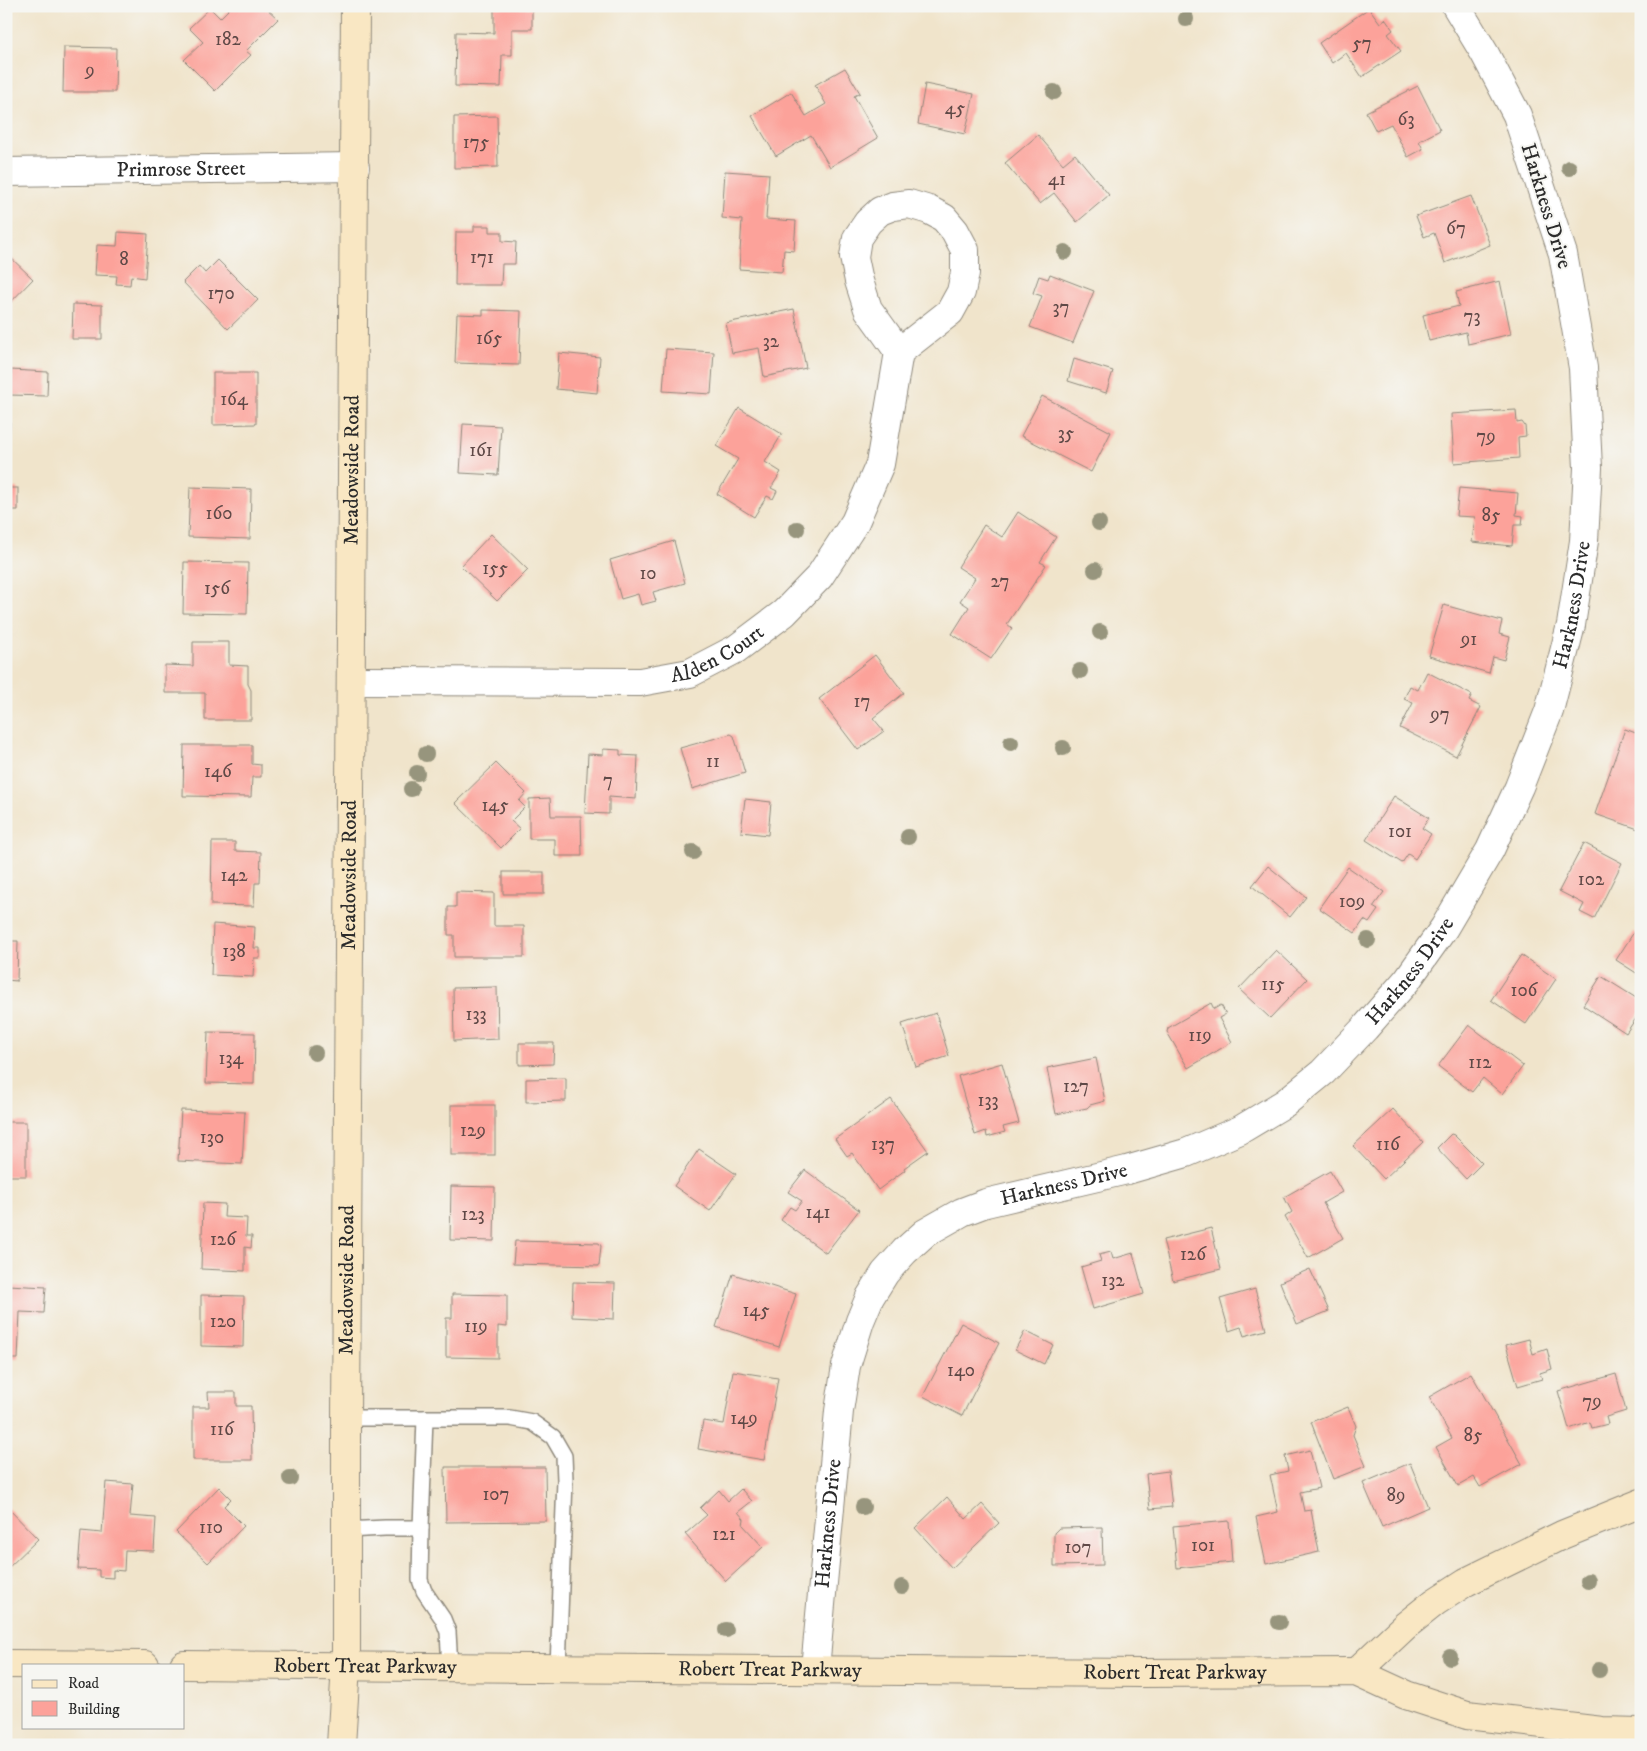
<svg xmlns="http://www.w3.org/2000/svg" width="1647" height="1751" font-family="'IM FELL DW Pica',serif">
	<style>
		.building { fill: #fca29a }
		.lines { fill: none; stroke-linecap: round; stroke-linejoin: round }
		.lane-casing { stroke: #8e887b; stroke-width: 18 }
		.street-casing { stroke: #8e887b; stroke-width: 30 }
		.secondary-casing { stroke: #8e887b; stroke-width: 30 }
		.lane { stroke: #fff; stroke-width: 15 }
		.street { stroke: #fff; stroke-width: 28 }
		.secondary { stroke: #f9e7c3; stroke-width: 28 }
		.tree { fill: #97957d }
		.labels { text-anchor: middle; dominant-baseline: central; stroke-width: 4; stroke-linejoin: round; paint-order: stroke }
		.number-label { font-size: 19px; fill: #5f4947 }
		.street-label { font-size: 21px; fill: #2b2b2b; stroke: #f6f6f2 }
	</style>
	<rect width="100%" height="100%" fill="#f6f6f2"/>
	<filter id="ink" filterUnits="userSpaceOnUse"><feTurbulence type="fractalNoise" baseFrequency=".02" numOctaves="2"/><feDisplacementMap in="SourceGraphic" scale="10" xChannelSelector="R" yChannelSelector="G"/><feConvolveMatrix kernelMatrix="1 2 1 2 8 2 1 2 1" color-interpolation-filters="sRGB"/></filter>
	<filter id="wash" filterUnits="userSpaceOnUse"><feTurbulence type="fractalNoise" baseFrequency=".0096" numOctaves="4" result="noise"/><feDisplacementMap in="SourceGraphic" scale="20" xChannelSelector="R" yChannelSelector="G"/><feGaussianBlur stdDeviation="1.12" result="paint"/><feColorMatrix in="noise" values="0 0 0 0 0 0 0 0 0 0 0 0 0 0 0 0 0 1.4 0 .05"/><feComposite in="paint" operator="in"/></filter>
	<g filter="url(#wash)">
		<rect width="100%" height="100%" fill="#f0e4cb"/>
		<g id="blocks">
			<g class="building">
				<polygon points="232,6 264,6 278,19 246,51 251,55 215,91 184,60 203,42 189,28 210,8 220,18"/>
				<polygon points="494,7 532,8 532,29 512,29 512,55 502,55 501,87 455,86 456,32 494,33"/>
				<polygon points="1369,8 1380,23 1385,19 1393,30 1388,34 1401,51 1362,77 1346,53 1332,63 1319,43"/>
				<polygon points="64,47 116,48 115,92 63,92"/>
				<polygon points="845,68 860,93 854,96 878,138 830,167 811,135 776,156 752,116 791,92 806,116 826,104 815,85"/>
				<polygon points="925,84 974,94 965,134 918,124"/>
				<polygon points="1418,86 1440,130 1419,141 1423,149 1408,157 1391,124 1376,131 1366,112"/>
				<polygon points="497,116 498,167 454,168 454,117"/>
				<polygon points="1038,135 1063,164 1075,154 1109,195 1077,222 1054,193 1040,204 1005,163"/>
				<polygon points="725,171 769,174 766,219 796,221 794,251 784,250 782,272 739,269 742,220 722,218"/>
				<polygon points="1471,196 1490,245 1445,263 1434,233 1424,237 1416,216"/>
				<polygon points="474,226 490,226 490,232 502,232 502,241 516,242 515,264 502,264 501,285 455,285 456,232 474,232"/>
				<polygon points="118,232 148,234 145,278 131,276 130,285 116,284 117,276 95,275 97,245 117,246"/>
				<polygon points="6,253 33,279 6,307"/>
				<polygon points="218,260 258,300 228,329 183,282 199,266 205,273"/>
				<polygon points="1050,274 1094,291 1073,343 1030,327 1042,296 1033,293 1039,276 1048,279"/>
				<polygon points="1500,281 1511,334 1468,344 1466,332 1429,341 1423,315 1459,306 1456,292"/>
				<polygon points="73,304 102,305 102,339 72,339"/>
				<polygon points="794,309 806,368 764,377 759,348 732,353 726,323"/>
				<polygon points="483,310 521,311 519,365 455,363 457,314 483,315"/>
				<polygon points="666,349 714,352 711,394 663,391"/>
				<polygon points="559,353 600,357 597,393 556,389"/>
				<polygon points="1074,359 1113,371 1106,393 1068,381"/>
				<polygon points="11,370 48,372 47,396 10,395"/>
				<polygon points="213,373 256,373 256,424 213,425"/>
				<polygon points="1042,396 1111,432 1091,472 1021,436"/>
				<polygon points="739,408 782,434 765,462 781,472 771,488 777,491 773,499 767,496 754,517 717,494 738,459 716,446"/>
				<polygon points="1516,410 1517,423 1522,422 1525,426 1526,436 1518,437 1519,458 1454,463 1451,414"/>
				<polygon points="6,422 10,422 9,446 6,446"/>
				<polygon points="463,424 501,426 498,475 460,473"/>
				<polygon points="190,487 251,489 250,539 188,537"/>
				<rect x="6" y="488" width="12" height="22"/>
				<polygon points="1459,488 1518,493 1516,515 1523,516 1522,525 1514,525 1512,546 1472,542 1475,517 1456,516"/>
				<polygon points="1018,512 1056,537 1040,562 1046,565 1007,624 1012,628 991,659 952,634 969,607 960,601 975,578 958,567 984,525 1002,537"/>
				<polygon points="491,534 528,570 497,601 461,566"/>
				<polygon points="674,541 685,583 653,592 656,601 641,605 638,594 621,599 610,560"/>
				<polygon points="184,562 248,563 247,614 183,613"/>
				<polygon points="1444,605 1502,621 1499,634 1510,637 1504,660 1493,657 1489,673 1429,656"/>
				<polygon points="193,642 229,642 229,665 248,666 248,684 251,690 251,720 205,720 205,693 165,693 165,665 193,666"/>
				<polygon points="875,655 904,693 873,718 884,731 858,750 819,699"/>
				<polygon points="1427,672 1472,695 1469,701 1481,707 1456,756 1400,728 1413,703 1404,699 1410,686 1418,690"/>
				<polygon points="1625,729 1641,735 1641,830 1595,814"/>
				<polygon points="731,734 734,736 745,773 692,789 680,748"/>
				<polygon points="184,745 252,745 252,764 261,765 261,777 252,777 251,797 183,796"/>
				<polygon points="603,749 620,750 620,755 638,756 636,799 609,797 609,814 585,813 588,754 603,755"/>
				<polygon points="496,763 526,793 519,801 525,807 511,821 520,829 501,848 455,803"/>
				<polygon points="1394,796 1429,818 1422,828 1431,834 1415,859 1408,854 1402,863 1366,840"/>
				<polygon points="550,798 551,816 581,816 582,856 555,856 555,839 529,839 529,799"/>
				<polygon points="745,799 771,802 768,835 741,832"/>
				<polygon points="212,842 235,842 235,851 261,852 260,883 255,883 254,906 211,905"/>
				<polygon points="1584,843 1622,863 1594,919 1580,912 1584,904 1559,891"/>
				<polygon points="1268,866 1306,897 1290,917 1252,886"/>
				<polygon points="1348,867 1384,892 1373,907 1378,910 1369,923 1364,920 1355,933 1319,908"/>
				<rect x="503" y="872" width="41" height="22"/>
				<polygon points="456,892 494,893 494,926 524,926 524,957 454,957 454,935 448,935 448,907 456,907"/>
				<polygon points="213,924 255,927 254,948 260,948 260,958 254,958 253,977 211,975"/>
				<polygon points="1634,932 1641,936 1641,976 1616,960"/>
				<polygon points="6,941 18,941 17,981 6,980"/>
				<polygon points="1276,950 1307,979 1270,1018 1239,989"/>
				<polygon points="1521,955 1556,979 1526,1024 1491,1000"/>
				<polygon points="1601,976 1641,1001 1641,1011 1626,1033 1583,1005"/>
				<polygon points="497,987 498,1039 454,1041 453,988"/>
				<polygon points="1211,1003 1214,1009 1221,1005 1226,1014 1219,1018 1232,1042 1188,1068 1167,1032 1168,1028"/>
				<polygon points="936,1013 949,1056 916,1067 902,1024"/>
				<polygon points="1469,1025 1523,1066 1502,1094 1483,1078 1472,1092 1438,1066"/>
				<polygon points="208,1032 255,1033 254,1084 206,1083"/>
				<polygon points="519,1043 554,1043 553,1064 519,1065"/>
				<polygon points="1096,1058 1105,1101 1090,1105 1087,1108 1056,1114 1047,1068"/>
				<polygon points="1002,1063 1019,1123 1003,1127 1005,1132 987,1137 986,1131 975,1135 958,1076"/>
				<polygon points="566,1078 566,1101 526,1102 526,1079"/>
				<polygon points="891,1099 928,1151 904,1168 905,1170 878,1190 852,1153 847,1156 835,1139"/>
				<rect x="451" y="1105" width="44" height="50"/>
				<polygon points="1393,1109 1423,1142 1384,1179 1353,1146"/>
				<polygon points="181,1110 245,1112 242,1164 178,1161"/>
				<rect x="6" y="1122" width="20" height="54"/>
				<polygon points="1451,1134 1454,1135 1482,1163 1466,1179 1437,1148"/>
				<polygon points="699,1149 736,1174 710,1211 674,1186"/>
				<polygon points="805,1170 859,1210 826,1253 781,1220 790,1207 795,1210 802,1201 788,1192"/>
				<polygon points="1330,1171 1342,1192 1323,1203 1343,1238 1308,1258 1285,1217 1292,1212 1284,1197"/>
				<polygon points="451,1186 495,1187 494,1241 450,1240"/>
				<polygon points="203,1203 225,1204 224,1217 247,1218 246,1236 252,1236 251,1248 245,1247 245,1271 201,1269"/>
				<polygon points="1211,1228 1221,1269 1173,1281 1163,1240"/>
				<polygon points="515,1241 599,1243 601,1246 599,1266 513,1264"/>
				<polygon points="1111,1252 1113,1259 1133,1253 1144,1294 1093,1309 1081,1267 1101,1261 1099,1255"/>
				<polygon points="1310,1269 1329,1311 1297,1324 1280,1282"/>
				<polygon points="733,1274 796,1294 779,1347 716,1327"/>
				<polygon points="573,1282 615,1283 614,1319 572,1317"/>
				<polygon points="8,1285 46,1287 44,1313 20,1312 18,1359 6,1359"/>
				<polygon points="1255,1289 1266,1330 1244,1336 1241,1327 1229,1331 1220,1299"/>
				<polygon points="452,1294 507,1295 507,1327 498,1326 498,1358 446,1357 446,1318 452,1318"/>
				<polygon points="201,1295 244,1296 243,1347 201,1346"/>
				<polygon points="961,1323 999,1343 962,1416 923,1396"/>
				<polygon points="1025,1331 1053,1345 1044,1364 1015,1350"/>
				<polygon points="1529,1339 1533,1354 1547,1349 1552,1369 1540,1373 1542,1379 1518,1386 1506,1345"/>
				<polygon points="733,1371 778,1378 764,1460 698,1449 703,1421 724,1424"/>
				<polygon points="1471,1373 1522,1464 1480,1487 1474,1477 1458,1486 1436,1447 1452,1438 1429,1397"/>
				<polygon points="1616,1374 1626,1411 1606,1417 1608,1424 1592,1428 1590,1422 1569,1429 1558,1391"/>
				<polygon points="208,1392 236,1392 236,1406 251,1406 252,1460 193,1460 193,1407 209,1407"/>
				<polygon points="1348,1407 1356,1426 1353,1435 1366,1466 1333,1479 1311,1422"/>
				<polygon points="1310,1450 1319,1488 1300,1492 1304,1511 1311,1510 1319,1552 1266,1564 1256,1517 1278,1512 1270,1475 1288,1471 1285,1456"/>
				<polygon points="1410,1463 1428,1507 1382,1527 1363,1483"/>
				<polygon points="445,1467 545,1467 546,1521 446,1522"/>
				<polygon points="1168,1471 1172,1507 1150,1509 1146,1474"/>
				<polygon points="106,1482 133,1484 130,1516 156,1518 154,1551 125,1550 124,1571 113,1570 113,1578 99,1577 99,1570 78,1569 81,1531 102,1533"/>
				<polygon points="219,1487 231,1499 224,1506 244,1526 208,1563 176,1532"/>
				<polygon points="741,1489 752,1501 738,1512 744,1519 743,1525 763,1547 726,1581 685,1534 707,1515 700,1508 719,1490 728,1501"/>
				<polygon points="947,1497 966,1519 982,1504 999,1523 952,1568 915,1528"/>
				<polygon points="6,1506 38,1539 6,1570"/>
				<polygon points="1229,1521 1232,1562 1177,1568 1173,1526"/>
				<polygon points="1102,1527 1103,1565 1054,1566 1054,1533 1059,1528"/>
			</g>
		</g>
	</g>
	<g filter="url(#ink)">
		<use href="#blocks" fill-opacity="0" stroke="#8e887b" stroke-width="1"/>
		<g class="lines">
			<defs>
				<g id="lane">
					<polyline points="346,1418 510,1418 532,1422 553,1437 564,1456 565,1480 558,1668"/>
					<polyline points="421,1528 420,1580 424,1591 443,1619 448,1632 450,1667"/>
					<polyline points="346,1530 385,1528 421,1528 425,1418"/>
				</g>
				<g id="street">
					<path id="s1" d="M 6,172 L 355,167"/>
					<path id="s2" d="M 351,681 L 640,682 L 690,673 L 736,649 L 784,613 L 819,577 L 855,522 L 880,464 L 899,352 L 868,309 L 859,281 L 854,257 L 857,238 L 868,222 L 880,211 L 893,206 L 909,204 L 929,210 L 944,218 L 955,231 L 965,250 L 965,273 L 961,292 L 950,312 L 899,352"/>
					<path id="s3" d="M 815,1669 L 839,1411 L 846,1366 L 860,1321 L 870,1297 L 885,1273 L 905,1251 L 925,1233 L 962,1212 L 986,1203 L 1127,1170 L 1186,1153 L 1240,1130 L 1285,1103 L 1323,1072 L 1365,1028 L 1407,980 L 1444,928 L 1490,850 L 1519,787 L 1549,711 L 1571,625 L 1584,541 L 1588,468 L 1583,368 L 1563,254 L 1517,115 L 1485,54 L 1456,6"/>
				</g>
				<g id="secondary">
					<polyline points="6,1664 145,1665"/>
					<path id="s4" d="M 184,1665 L 1141,1673 L 1356,1672 L 1406,1695 L 1467,1715 L 1602,1731 L 1641,1732"/>
					<polyline points="1356,1672 1405,1626 1435,1602 1466,1582 1562,1535 1641,1503"/>
					<path id="s5" d="M 341,1745 L 346,1666 L 346,1418 L 355,6"/>
				</g>
			</defs>
			<use href="#lane" class="lane-casing"/>
			<use href="#street" class="street-casing"/>
			<use href="#secondary" class="secondary-casing"/>
			<use href="#lane" class="lane"/>
			<use href="#street" class="street"/>
			<use href="#secondary" class="secondary"/>
		</g>
		<g class="tree">
			<circle cx="1186" cy="19" r="8"/>
			<circle cx="1054" cy="92" r="8"/>
			<circle cx="1569" cy="168" r="8"/>
			<circle cx="1065" cy="252" r="8"/>
			<circle cx="1099" cy="523" r="8"/>
			<circle cx="797" cy="529" r="8"/>
			<circle cx="1095" cy="570" r="8"/>
			<circle cx="1100" cy="632" r="8"/>
			<circle cx="1080" cy="671" r="8"/>
			<circle cx="1011" cy="743" r="8"/>
			<circle cx="1063" cy="748" r="8"/>
			<circle cx="426" cy="754" r="8"/>
			<circle cx="417" cy="773" r="8"/>
			<circle cx="411" cy="789" r="8"/>
			<circle cx="908" cy="837" r="8"/>
			<circle cx="693" cy="852" r="8"/>
			<circle cx="1368" cy="940" r="8"/>
			<circle cx="315" cy="1053" r="8"/>
			<circle cx="290" cy="1478" r="8"/>
			<circle cx="863" cy="1507" r="8"/>
			<circle cx="1588" cy="1581" r="8"/>
			<circle cx="902" cy="1587" r="8"/>
			<circle cx="1279" cy="1622" r="8"/>
			<circle cx="726" cy="1630" r="8"/>
			<circle cx="1450" cy="1657" r="8"/>
			<circle cx="1599" cy="1670" r="8"/>
		</g>
	</g>
	<g class="labels">
		<g class="number-label">
			<text x="228" y="39">182</text>
			<text x="1362" y="43">57</text>
			<text x="90" y="70">9</text>
			<text x="955" y="108">45</text>
			<text x="1406" y="119">63</text>
			<text x="476" y="142">175</text>
			<text x="1057" y="179">41</text>
			<text x="1456" y="228">67</text>
			<text x="482" y="257">171</text>
			<text x="124" y="259">8</text>
			<text x="221" y="293">170</text>
			<text x="1061" y="307">37</text>
			<text x="1472" y="316">73</text>
			<text x="489" y="338">165</text>
			<text x="771" y="341">32</text>
			<text x="234" y="399">164</text>
			<text x="1066" y="433">35</text>
			<text x="1486" y="436">79</text>
			<text x="481" y="450">161</text>
			<text x="219" y="513">160</text>
			<text x="1491" y="515">85</text>
			<text x="495" y="568">155</text>
			<text x="648" y="573">10</text>
			<text x="1000" y="581">27</text>
			<text x="217" y="588">156</text>
			<text x="1469" y="639">91</text>
			<text x="862" y="701">17</text>
			<text x="1440" y="714">97</text>
			<text x="713" y="761">11</text>
			<text x="218" y="771">146</text>
			<text x="608" y="780">7</text>
			<text x="495" y="805">145</text>
			<text x="1400" y="831">101</text>
			<text x="234" y="875">142</text>
			<text x="1591" y="879">102</text>
			<text x="1352" y="901">109</text>
			<text x="234" y="951">138</text>
			<text x="1273" y="984">115</text>
			<text x="1524" y="990">106</text>
			<text x="476" y="1014">133</text>
			<text x="1200" y="1035">119</text>
			<text x="231" y="1058">134</text>
			<text x="1480" y="1062">112</text>
			<text x="1076" y="1086">127</text>
			<text x="988" y="1100">133</text>
			<text x="473" y="1130">129</text>
			<text x="212" y="1137">130</text>
			<text x="883" y="1144">137</text>
			<text x="1388" y="1144">116</text>
			<text x="818" y="1212">141</text>
			<text x="473" y="1214">123</text>
			<text x="223" y="1239">126</text>
			<text x="1193" y="1254">126</text>
			<text x="1113" y="1280">132</text>
			<text x="756" y="1310">145</text>
			<text x="223" y="1321">120</text>
			<text x="476" y="1326">119</text>
			<text x="961" y="1370">140</text>
			<text x="1592" y="1401">79</text>
			<text x="744" y="1418">149</text>
			<text x="222" y="1429">116</text>
			<text x="1473" y="1435">85</text>
			<text x="496" y="1494">107</text>
			<text x="1396" y="1495">89</text>
			<text x="211" y="1527">110</text>
			<text x="724" y="1534">121</text>
			<text x="1203" y="1545">101</text>
			<text x="1078" y="1547">107</text>
		</g>
		<g class="street-label">
			<text stroke="none"><textPath href="#s1" startOffset="175">Primrose Street</textPath></text>
			<text transform="translate(1546 206) rotate(73)">Harkness Drive</text>
			<text stroke="none"><textPath href="#s5" startOffset="1275">Meadowside Road</textPath></text>
			<text stroke="none"><textPath href="#s3" startOffset="1436">Harkness Drive</textPath></text>
			<text stroke="none"><textPath href="#s2" startOffset="372">Alden Court</textPath></text>
			<text stroke="none"><textPath href="#s5" startOffset="870">Meadowside Road</textPath></text>
			<text stroke="none"><textPath href="#s3" startOffset="1031">Harkness Drive</textPath></text>
			<text stroke="none"><textPath href="#s3" startOffset="611">Harkness Drive</textPath></text>
			<text stroke="none"><textPath href="#s5" startOffset="465">Meadowside Road</textPath></text>
			<text stroke="none"><textPath href="#s3" startOffset="146">Harkness Drive</textPath></text>
			<text stroke="none"><textPath href="#s4" startOffset="181">Robert Treat Parkway</textPath></text>
			<text stroke="none"><textPath href="#s4" startOffset="586">Robert Treat Parkway</textPath></text>
			<text stroke="none"><textPath href="#s4" startOffset="991">Robert Treat Parkway</textPath></text>
		</g>
	</g>
	<rect width="1647" height="1751" fill="none" stroke="#f6f6f2" stroke-width="25"/>
	<rect x="22" y="1664" width="162" height="65" fill="#f6f6f2" stroke="#a5a5a2"/>
	<rect x="32" y="1680" width="25" height="8" fill="#f9e7c3" stroke="#a5a5a2"/>
	<text x="68" y="1688" font-size="15" fill="#2b2b2b">Road</text>
	<rect x="32" y="1701" width="25" height="15" fill="#fca29a" stroke="#a5a5a2"/>
	<text x="68" y="1714" font-size="15" fill="#2b2b2b">Building</text>
</svg>
